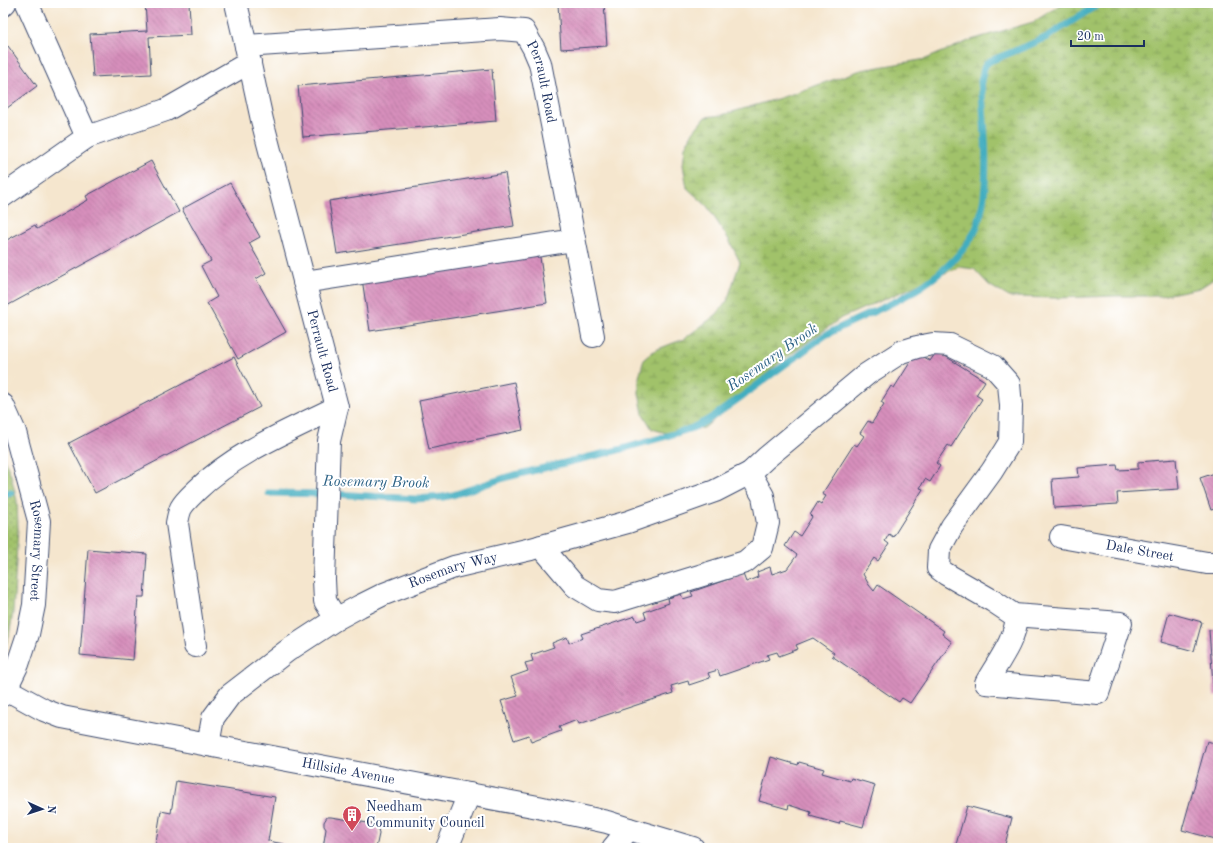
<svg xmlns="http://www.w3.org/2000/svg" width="1221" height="851" font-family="'Old Standard TT',serif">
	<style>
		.grass { fill: url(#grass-dots); stroke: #5e7864 }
		.wetland { fill: url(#wetland-marsh); stroke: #5e7864 }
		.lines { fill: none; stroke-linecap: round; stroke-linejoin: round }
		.stream { stroke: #42adc0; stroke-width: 7 }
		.building { fill: url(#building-back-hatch) }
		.minor-casing { stroke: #3c4a6f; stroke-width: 24 }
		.minor { stroke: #fff; stroke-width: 22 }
		.labels { text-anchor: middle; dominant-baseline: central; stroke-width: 4; stroke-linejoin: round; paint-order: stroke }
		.street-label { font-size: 14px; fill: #1b2f5e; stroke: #fff }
		.poi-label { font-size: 14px; fill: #1b2f5e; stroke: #fff; text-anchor: start }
		.water-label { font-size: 15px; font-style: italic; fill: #2b6185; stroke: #fff }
	</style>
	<defs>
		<pattern id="grass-dots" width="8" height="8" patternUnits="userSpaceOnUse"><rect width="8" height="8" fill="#a1c26a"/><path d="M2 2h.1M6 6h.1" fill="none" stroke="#829e5a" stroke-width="1.8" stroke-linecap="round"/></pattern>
		<pattern id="wetland-marsh" width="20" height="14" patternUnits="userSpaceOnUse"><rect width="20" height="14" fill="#a1c26a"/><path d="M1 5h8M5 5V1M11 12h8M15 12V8" fill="none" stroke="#829e5a"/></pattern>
		<pattern id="building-back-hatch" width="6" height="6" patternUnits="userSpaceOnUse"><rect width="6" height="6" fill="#d78fbc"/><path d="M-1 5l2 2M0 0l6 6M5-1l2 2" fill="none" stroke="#ae759c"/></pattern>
	</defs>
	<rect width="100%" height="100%" fill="#fff"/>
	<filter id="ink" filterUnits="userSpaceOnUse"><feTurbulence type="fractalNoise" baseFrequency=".025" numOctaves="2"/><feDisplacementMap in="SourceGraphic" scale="8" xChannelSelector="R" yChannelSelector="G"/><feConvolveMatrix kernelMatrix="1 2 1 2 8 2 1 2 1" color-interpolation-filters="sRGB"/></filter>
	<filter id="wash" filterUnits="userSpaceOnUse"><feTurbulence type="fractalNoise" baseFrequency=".012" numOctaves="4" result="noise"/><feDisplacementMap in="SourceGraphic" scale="16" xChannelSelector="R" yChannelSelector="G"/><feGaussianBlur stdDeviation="0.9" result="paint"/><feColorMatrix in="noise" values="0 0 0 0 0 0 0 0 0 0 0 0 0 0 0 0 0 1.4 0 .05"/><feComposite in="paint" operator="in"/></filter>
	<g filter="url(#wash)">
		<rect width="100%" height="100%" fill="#f5e6ce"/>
		<polygon class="grass" points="3,456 11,475 17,501 18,529 13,613 9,636 3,653"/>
		<polygon class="wetland" points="1064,3 1218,3 1218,276 1200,288 1160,296 1115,296 1056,298 1009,297 989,285 974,269 959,267 841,318 780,362 733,404 704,428 666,433 652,429 643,414 639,393 639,377 644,359 655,350 684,339 717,314 727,301 740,262 729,240 707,206 687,188 683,165 685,147 693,132 705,117 722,115 780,98 861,70 926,59 971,40 1033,22"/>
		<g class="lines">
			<g class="stream">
				<path d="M 269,493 L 336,494 L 416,499 L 443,497 L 453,495 L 507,477 L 618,450 L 664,437 L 692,428 L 706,421 C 738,401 767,377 797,356 C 806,349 815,342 824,336 C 849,322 875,312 900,299 C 930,283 957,263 974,233 C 993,196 984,122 981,81 L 984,68 L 986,64 L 990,61 L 1027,46 L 1047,37 L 1100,3"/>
				<polyline points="3,495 11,493"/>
			</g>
		</g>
		<g id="blocks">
			<g class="building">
				<polygon points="145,3 189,3 191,35 149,37 151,74 93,77 90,34 147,31"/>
				<polygon points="567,3 604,3 607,46 561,49 558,4"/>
				<polygon points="8,46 37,86 3,111 3,49"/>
				<polygon points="492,69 496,121 303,137 298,86"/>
				<polygon points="151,161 179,212 3,308 3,242 35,225 37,229 88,200 86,196"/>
				<polygon points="505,173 514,226 337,254 329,201"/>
				<polygon points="230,183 260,237 249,243 266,273 256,279 286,332 238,359 207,303 217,297 201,266 211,261 182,209"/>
				<polygon points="539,251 547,303 370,331 362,279"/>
				<polygon points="937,351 985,381 976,395 982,399 951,447 948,445 936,463 940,466 930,482 925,479 920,488 923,489 893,537 889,534 885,541 889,544 878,561 874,558 863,574 869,585 874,591 878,585 944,631 942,634 952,642 910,703 902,698 899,702 832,656 834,653 813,638 796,645 798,649 779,656 777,652 767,655 769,659 720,676 718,670 708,673 710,678 689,685 688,681 671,686 673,693 579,724 577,720 559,727 561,731 531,742 529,735 514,740 501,701 518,696 511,677 528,671 525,663 533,661 531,655 554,647 552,643 567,637 569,643 583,638 581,634 635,616 637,621 646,618 644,612 669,603 668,598 681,594 683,599 693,596 691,592 743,574 746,582 758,577 757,572 770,567 772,574 787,569 797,555 785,546 794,532 800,536 812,517 810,515 818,502 821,504 826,496 822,494 854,444 857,446 864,436 860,433 868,421 872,423 884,404 881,402 891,386 894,388 916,353 930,361"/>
				<polygon points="234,357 260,407 95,493 69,443"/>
				<polygon points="514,382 523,430 429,449 419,401"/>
				<polygon points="1176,459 1179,489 1117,493 1118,504 1054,508 1052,479 1079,477 1078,468 1117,465 1118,470 1138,469 1138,462"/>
				<polygon points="1218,472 1218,508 1211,510 1200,478"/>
				<polygon points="88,549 147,554 144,597 138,597 133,660 80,655"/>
				<polygon points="1169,613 1202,622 1194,651 1161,642"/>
				<polygon points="1218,629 1218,696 1214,697 1209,630"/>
				<polygon points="1207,741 1218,744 1218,840 1182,830"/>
				<polygon points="771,757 798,765 799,762 824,769 822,773 850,781 851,778 875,785 863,827 840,821 839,824 810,816 811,812 789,805 788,809 759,801"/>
				<polygon points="176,781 275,797 268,841 284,844 284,848 155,848 161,811 171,813"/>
				<polygon points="967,806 1012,818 1004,848 955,848"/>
				<polygon points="327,817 331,817 374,824 378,828 379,834 376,848 323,848 326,829 324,826 324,822"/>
			</g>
		</g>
	</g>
	<g filter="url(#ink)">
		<use href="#blocks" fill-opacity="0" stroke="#3c4a6f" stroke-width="1"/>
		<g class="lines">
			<defs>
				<g id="minor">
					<polyline points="236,3 246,46"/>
					<polyline points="3,5 5,3"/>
					<polyline points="87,137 166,110 250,62"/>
					<polyline points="3,196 87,137 27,3"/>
					<polyline points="304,282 574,240"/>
					<path id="s1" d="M 3,405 L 15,432 L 39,521 L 34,605 L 28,634 L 18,664 L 3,695"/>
					<path id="s2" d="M 1061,537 L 1207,563 L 1218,563"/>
					<polyline points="541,546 575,586 598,600 615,602 745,562 762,548 768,523 763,496 750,473"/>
					<polyline points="336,619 325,601 324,579 329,441 337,407"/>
					<path id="s3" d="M 195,646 L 177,523 C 178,518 179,512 181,508 C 185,501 192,495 197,490 C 236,452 289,431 337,407 L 262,120 L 246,46 L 500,29 L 524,31 L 534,49 L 540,63 L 593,336"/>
					<path id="s4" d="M 6,689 L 44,710 L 62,717 L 208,745 L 538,807 L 607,822 L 629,829 L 693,848"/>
					<path id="s5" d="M 208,745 L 213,718 L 230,695 L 287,651 L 336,619 L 360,606 L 384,594 L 454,567 L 531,549 L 628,522 L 715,491 L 750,473 L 766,458 L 867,374 L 901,352 L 917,347 L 933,344 L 950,345 L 993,366 L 1009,384 L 1011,406 L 1010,442 L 992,471 L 952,526 L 939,550 L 938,568 L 946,574 L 993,601 L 1017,617 C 1015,641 997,663 986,683 L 1098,693 L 1121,623 L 1014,615"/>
					<polyline points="447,848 469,794"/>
					<polyline points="613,848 629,829"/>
				</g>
			</defs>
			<use href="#minor" class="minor-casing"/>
			<use href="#minor" class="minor"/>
		</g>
	</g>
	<defs>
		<symbol id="building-pin" viewBox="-11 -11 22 30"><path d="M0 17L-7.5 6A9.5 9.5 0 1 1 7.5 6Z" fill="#d1495b" stroke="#fff"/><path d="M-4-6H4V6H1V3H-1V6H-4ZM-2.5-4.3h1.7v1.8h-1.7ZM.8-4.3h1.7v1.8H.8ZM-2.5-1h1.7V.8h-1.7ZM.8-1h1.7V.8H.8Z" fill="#fff"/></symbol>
	</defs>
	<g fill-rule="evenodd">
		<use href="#building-pin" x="341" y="804" width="22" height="30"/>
	</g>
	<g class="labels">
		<g class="street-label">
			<text stroke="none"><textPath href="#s3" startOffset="1033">Perrault Road</textPath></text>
			<text transform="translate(322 351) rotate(75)">Perrault Road</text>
			<text stroke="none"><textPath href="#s1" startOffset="151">Rosemary Street</textPath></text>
			<text stroke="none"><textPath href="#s2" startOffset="80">Dale Street</textPath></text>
			<text stroke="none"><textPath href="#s5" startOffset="314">Rosemary Way</textPath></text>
			<text stroke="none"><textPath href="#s4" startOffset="354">Hillside Avenue</textPath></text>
		</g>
		<g class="poi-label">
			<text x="366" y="807">Needham<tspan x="366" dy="16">Community Council</tspan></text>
		</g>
		<g class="water-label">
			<text transform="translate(773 358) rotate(-35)">Rosemary Brook</text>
			<text transform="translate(376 483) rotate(1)">Rosemary Brook</text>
		</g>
	</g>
	<rect width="1221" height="851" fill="none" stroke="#fff" stroke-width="16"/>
	<g transform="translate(42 809) rotate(93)" stroke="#ffffff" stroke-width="3" paint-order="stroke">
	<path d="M0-3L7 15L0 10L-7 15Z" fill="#1b2f5e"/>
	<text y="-6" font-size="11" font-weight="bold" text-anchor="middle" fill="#1b2f5e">N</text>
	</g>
	<path d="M1071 40v6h73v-6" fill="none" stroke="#1b2f5e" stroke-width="2"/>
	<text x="1077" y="40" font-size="12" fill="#1b2f5e" stroke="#ffffff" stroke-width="3" paint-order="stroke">20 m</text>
</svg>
